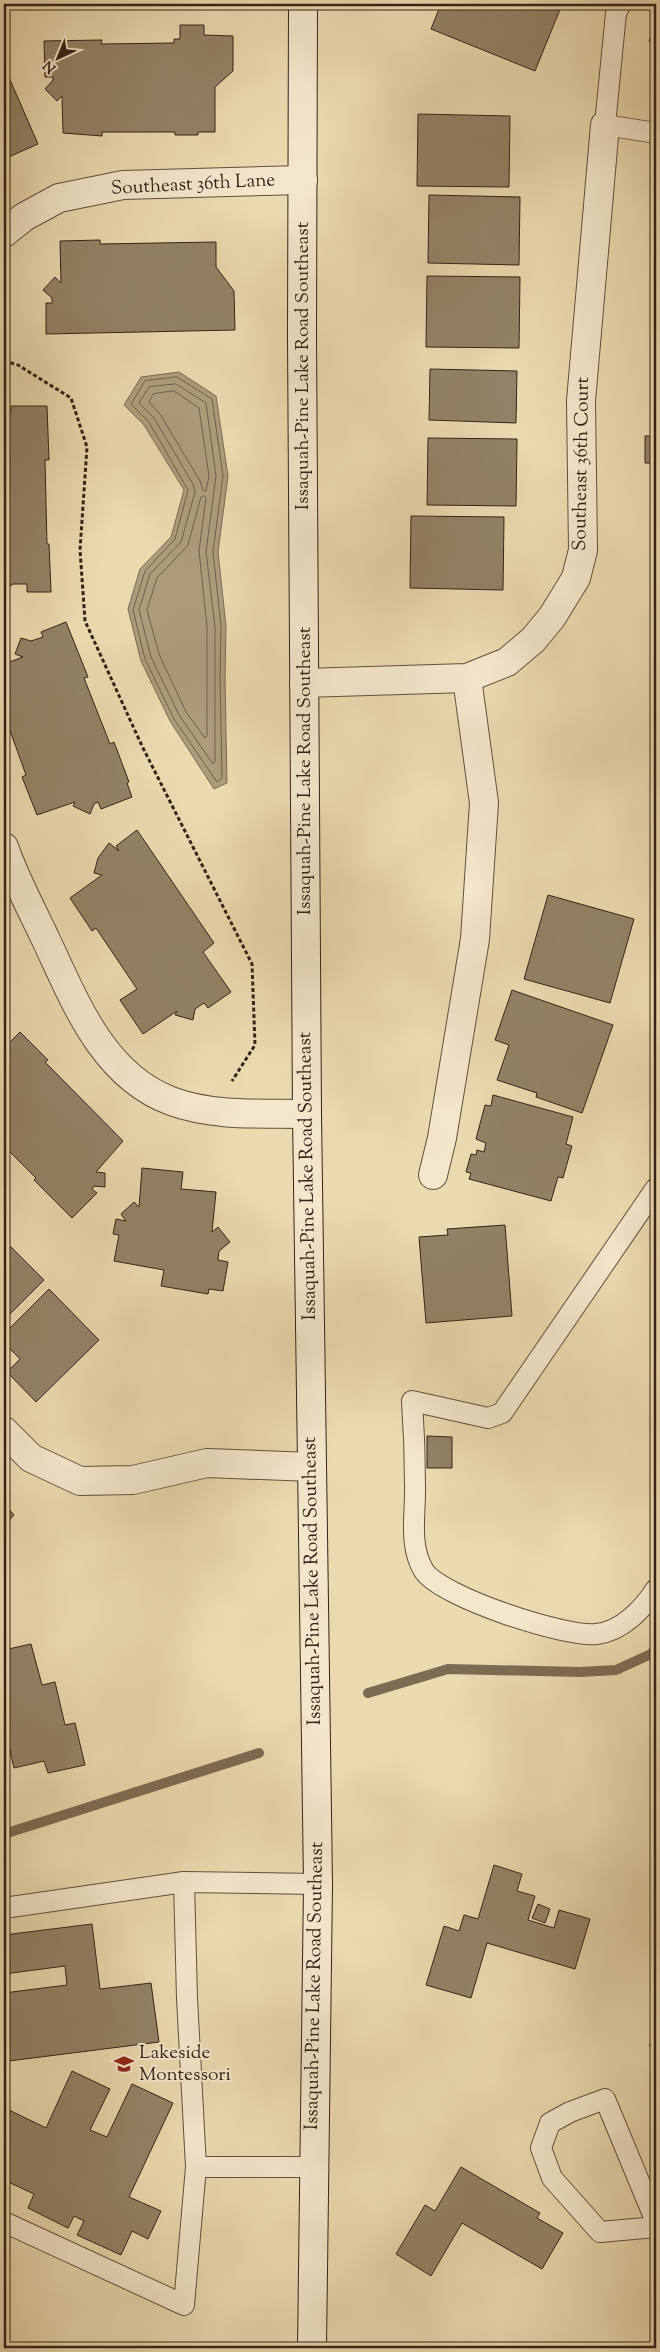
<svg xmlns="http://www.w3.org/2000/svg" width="660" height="2352" font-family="'Sorts Mill Goudy',serif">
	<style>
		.water { fill: #ad9b7c; stroke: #7d6b54 }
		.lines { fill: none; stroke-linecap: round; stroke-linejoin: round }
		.shore { stroke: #705f4a; stroke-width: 1 }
		.stream { stroke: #7d6b54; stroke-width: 10 }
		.building { fill: #938267; stroke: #342319 }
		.service-casing { stroke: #62503e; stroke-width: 22 }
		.minor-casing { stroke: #62503e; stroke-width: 30 }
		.secondary-casing { stroke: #342319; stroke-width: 30 }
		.path { stroke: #342319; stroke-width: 3; stroke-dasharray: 4 2.5; stroke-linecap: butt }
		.service { stroke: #f2e6cb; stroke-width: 20 }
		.minor { stroke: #f2e6cb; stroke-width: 28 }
		.secondary { stroke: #f2e6cb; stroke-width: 28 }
		.labels { text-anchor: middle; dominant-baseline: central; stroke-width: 4; stroke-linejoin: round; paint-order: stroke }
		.street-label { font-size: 19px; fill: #342319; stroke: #f2e6cb }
		.poi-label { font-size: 19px; fill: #342319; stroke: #f2e6cb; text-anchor: start }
	</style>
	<rect width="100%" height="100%" fill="#ebd9af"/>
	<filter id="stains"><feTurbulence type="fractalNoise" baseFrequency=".004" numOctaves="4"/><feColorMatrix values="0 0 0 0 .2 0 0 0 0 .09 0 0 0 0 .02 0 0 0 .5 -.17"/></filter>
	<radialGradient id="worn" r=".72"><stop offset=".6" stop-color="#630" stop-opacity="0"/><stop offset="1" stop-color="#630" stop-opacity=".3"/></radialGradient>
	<polygon class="water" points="179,372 216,396 228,476 218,552 226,626 225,678 227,783 214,789 170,721 141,661 128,609 140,569 171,537 184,490 144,425 124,405 141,377"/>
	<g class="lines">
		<g class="shore">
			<polygon points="177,377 212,399 223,476 213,552 221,626 220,678 222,778 217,782 174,719 145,659 133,610 145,571 175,539 188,490 149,422 131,404 145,381"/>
			<polygon points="176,384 206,403 216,476 206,552 215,627 215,762 213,764 179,715 151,657 139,610 150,574 181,542 195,492 193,484 154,418 139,403 149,387"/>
			<polygon points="174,391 199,408 209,476 206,491 203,490 200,481 160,414 149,402 153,394"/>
			<polygon points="204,496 206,498 199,551 207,627 207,735 205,738 186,712 159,654 147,610 157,578 188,545 201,497"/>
		</g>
		<g class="stream">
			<polyline points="368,1693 448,1669 580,1672 616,1670 651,1654 656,1648"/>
			<polyline points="4,1834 259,1753"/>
		</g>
	</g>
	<g class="building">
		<polygon points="441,4 554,4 561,7 535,71 431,29"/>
		<polygon points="656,24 656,45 649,41"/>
		<polygon points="180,25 204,25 204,35 233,36 233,71 215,87 215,132 198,132 198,135 175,135 175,132 102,132 102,136 63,133 62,96 57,101 45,89 53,80 53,77 45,77 44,41 102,40 101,44 174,43 174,39 180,39"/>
		<polygon points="4,66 38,144 4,159"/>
		<polygon points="418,114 510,116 509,187 417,186"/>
		<polygon points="429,195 520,197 519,265 428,263"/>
		<polygon points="656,219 656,260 655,260"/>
		<polygon points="100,240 100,244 216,242 216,267 234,291 235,330 46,334 46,303 52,303 52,298 43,290 55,277 61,283 60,241"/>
		<polygon points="427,276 520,277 519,348 426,347"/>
		<polygon points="654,313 656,313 656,380 653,380"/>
		<polygon points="430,369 517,371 516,423 429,420"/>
		<polygon points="656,392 656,463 645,463 645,436 655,436"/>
		<polygon points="11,406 47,406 49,460 45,460 47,544 49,544 51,592 27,592 27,584 13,584 4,591 4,408 11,413"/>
		<polygon points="428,438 517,439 516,506 427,505"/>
		<polygon points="411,516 504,517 503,590 410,588"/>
		<polygon points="66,622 88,677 84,678 110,744 114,742 129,782 127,783 132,797 101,809 98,802 94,804 90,814 73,806 75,802 37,815 22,777 26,775 4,714 4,664 23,657 15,654 21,638 31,641 43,637 41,632"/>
		<polygon points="137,830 214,943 203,952 231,992 208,1008 204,1003 195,1009 193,1020 175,1015 177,1011 143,1034 120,1000 137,989 96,928 92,931 70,898 102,875 94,873 98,858 109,843 119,851 116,846"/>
		<polygon points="548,895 634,919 610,1003 524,979"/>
		<polygon points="512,990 613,1025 582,1113 536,1097 537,1093 497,1080 509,1045 495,1040"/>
		<polygon points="20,1032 48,1060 45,1062 123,1141 96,1172 105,1173 105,1187 94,1186 92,1189 97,1193 72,1218 34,1180 36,1178 4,1146 4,1048"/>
		<polygon points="493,1095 573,1117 566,1144 572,1146 563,1178 558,1177 551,1201 469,1179 471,1173 466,1172 471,1154 476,1155 477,1150 484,1152 486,1143 476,1139 485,1105 491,1106"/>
		<polygon points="142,1168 183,1172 181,1189 216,1192 212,1232 218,1227 230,1242 219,1251 218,1260 228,1262 223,1291 209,1289 208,1294 161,1286 164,1270 114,1261 119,1235 113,1234 116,1219 126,1221 121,1214 134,1202 139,1207"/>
		<polygon points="505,1225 512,1316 426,1323 419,1237 448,1235 447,1229"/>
		<polygon points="4,1240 44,1280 4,1320"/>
		<polygon points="49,1289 99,1340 36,1402 7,1372 20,1359 4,1343 4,1334"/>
		<polygon points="427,1436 452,1437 452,1468 427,1468"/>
		<polygon points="4,1504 14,1515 4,1526"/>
		<polygon points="31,1644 42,1685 55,1682 65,1725 75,1723 85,1765 48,1773 44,1761 14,1768 4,1725 4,1650"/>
		<polygon points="494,1865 522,1874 517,1891 535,1896 528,1920 554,1928 559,1910 590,1919 575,1969 487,1943 471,1998 426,1985 444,1926 459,1931 464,1915 478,1919"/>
		<polygon points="538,1904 550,1909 545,1923 532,1918"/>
		<polygon points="92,1924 100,1989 151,1983 159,2042 9,2061 4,2020 4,1993 67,1985 65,1966 4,1974 4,1935"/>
		<polygon points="656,2037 656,2052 649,2045"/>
		<polygon points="72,2071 110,2089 90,2130 107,2137 132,2084 173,2103 129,2197 161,2211 148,2239 132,2231 121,2255 77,2235 84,2221 74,2216 68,2228 28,2208 34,2194 4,2180 4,2120 9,2110 46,2128"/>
		<polygon points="461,2167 540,2213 537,2218 563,2233 542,2269 462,2223 431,2276 396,2254 425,2205 435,2211"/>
	</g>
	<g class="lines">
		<defs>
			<g id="service">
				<polyline points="621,4 616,13 605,125 656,133"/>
				<path d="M 656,1188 L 502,1413 L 488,1418 L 412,1401 C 414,1429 415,1457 415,1485 C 416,1513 408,1545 424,1571 C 441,1597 566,1638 597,1634 C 622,1631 643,1609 656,1589"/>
				<polyline points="4,1908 184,1882 318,1884"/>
				<polyline points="196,2167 313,2167"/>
				<polyline points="4,2222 184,2305 196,2167 187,1998 184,1882"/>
				<polyline points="656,2222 605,2099 570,2112 550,2123 541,2148 552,2178 600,2232 656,2227"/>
			</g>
			<g id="minor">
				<polyline points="4,233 24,217 59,198 123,185 303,180"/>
				<polyline points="304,683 467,678 507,662 533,640 552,617 576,578 583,550 581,401 605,125"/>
				<path d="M 4,847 C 15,879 32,910 46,940 C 75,1001 102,1075 171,1101 C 214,1117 262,1113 307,1114"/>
				<polyline points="433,1175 442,1138 475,939 484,803 467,678"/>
				<polyline points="4,1431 31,1458 80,1481 133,1480 207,1463 312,1467"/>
			</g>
			<polyline id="secondary" points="303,4 302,336 307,1114 318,1884 312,2348"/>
		</defs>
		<use href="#service" class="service-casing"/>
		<use href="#minor" class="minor-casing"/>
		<use href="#secondary" class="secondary-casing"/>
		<polyline class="path" points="4,361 18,365 71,398 87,447 80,550 85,621 142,746 252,964 255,1045 232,1081"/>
		<use href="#service" class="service"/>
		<use href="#minor" class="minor"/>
		<use href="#secondary" class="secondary"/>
	</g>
	<defs>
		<symbol id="school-bare" viewBox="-9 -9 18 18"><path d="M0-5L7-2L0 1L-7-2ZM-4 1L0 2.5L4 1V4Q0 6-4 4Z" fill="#8f2418" stroke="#f2e6cb" stroke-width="2.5" paint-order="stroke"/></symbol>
	</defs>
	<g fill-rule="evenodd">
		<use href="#school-bare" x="110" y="2050" width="28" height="28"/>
	</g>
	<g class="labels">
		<g class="street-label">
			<text transform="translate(193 185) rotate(-3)">Southeast 36th Lane</text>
			<text transform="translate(303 366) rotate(-90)">Issaquah-Pine Lake Road Southeast</text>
			<text transform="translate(582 464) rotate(-89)">Southeast 36th Court</text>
			<text transform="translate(305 771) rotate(-90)">Issaquah-Pine Lake Road Southeast</text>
			<text transform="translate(308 1176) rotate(-91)">Issaquah-Pine Lake Road Southeast</text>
			<text transform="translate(313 1581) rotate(-91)">Issaquah-Pine Lake Road Southeast</text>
			<text transform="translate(315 1986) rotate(-89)">Issaquah-Pine Lake Road Southeast</text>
		</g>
		<g class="poi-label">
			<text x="139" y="2053">Lakeside<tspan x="139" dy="22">Montessori</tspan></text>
		</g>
	</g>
	<rect width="660" height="2352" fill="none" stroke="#ebd9af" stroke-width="20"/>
	<rect x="5" y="5" width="650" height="2342" fill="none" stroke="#342319" stroke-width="2.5"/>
	<rect x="10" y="10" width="640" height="2332" fill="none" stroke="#342319"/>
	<g transform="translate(58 58) rotate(224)" stroke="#f2e6cb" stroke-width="4" paint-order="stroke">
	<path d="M0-4L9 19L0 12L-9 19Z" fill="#342319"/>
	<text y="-8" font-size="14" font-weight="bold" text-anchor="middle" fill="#342319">N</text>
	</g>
	<rect width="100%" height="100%" filter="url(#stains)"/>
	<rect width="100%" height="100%" fill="url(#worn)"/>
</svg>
